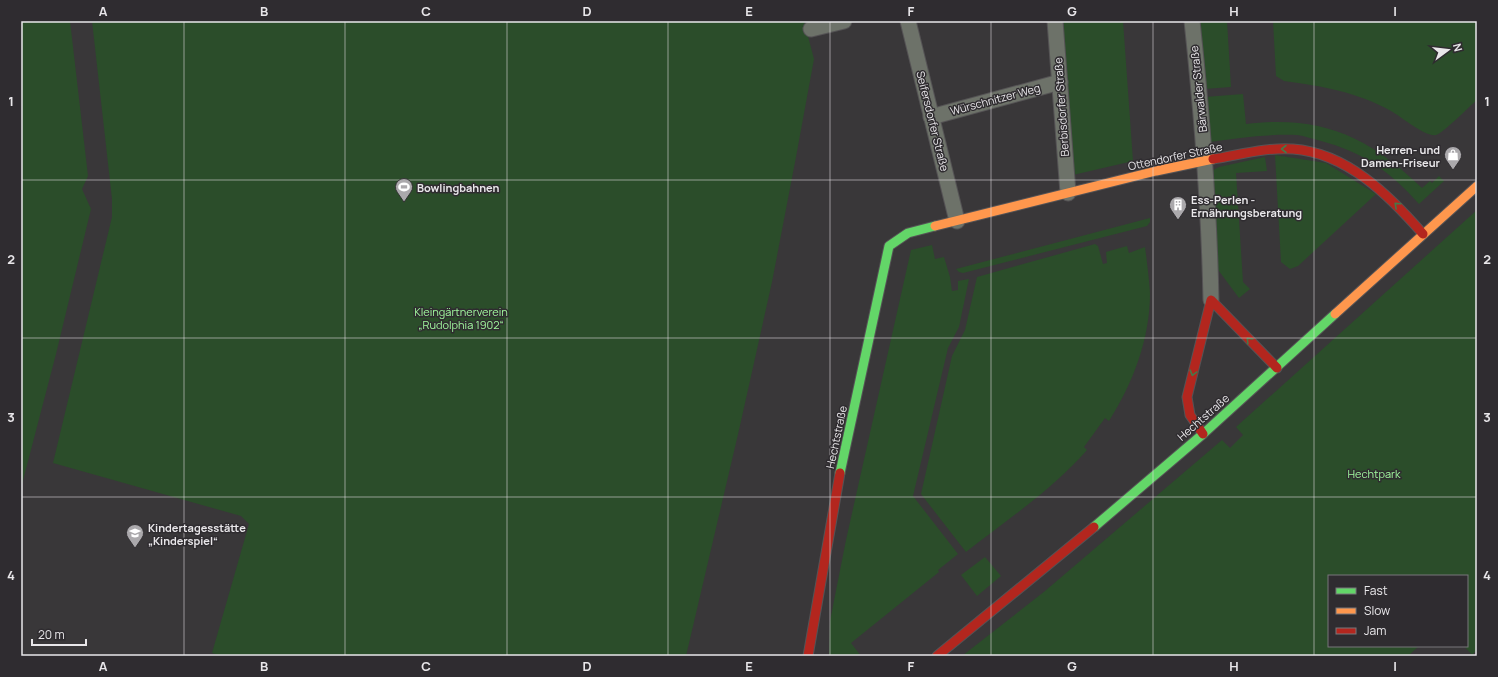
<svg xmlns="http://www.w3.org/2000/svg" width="1498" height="677" font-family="Manrope,sans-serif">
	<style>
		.green { fill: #2b4d2a }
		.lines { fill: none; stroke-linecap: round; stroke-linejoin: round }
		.street-casing { stroke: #555355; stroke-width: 17 }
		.fast-casing { stroke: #555355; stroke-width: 11 }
		.slow-casing { stroke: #555355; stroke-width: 11 }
		.jam-casing { stroke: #555355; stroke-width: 11 }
		.street { stroke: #6d7269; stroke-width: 15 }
		.fast { stroke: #63d668; stroke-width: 9 }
		.slow { stroke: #ff974d; stroke-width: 9 }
		.jam { stroke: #b3261e; stroke-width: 9 }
		.oneway { stroke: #467849 }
		.grid { fill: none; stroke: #e9e7ea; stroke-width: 1; stroke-opacity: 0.55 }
		.labels { text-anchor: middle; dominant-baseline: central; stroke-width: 3; stroke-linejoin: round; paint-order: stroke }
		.street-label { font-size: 11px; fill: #e9e7ea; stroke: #2f2c30 }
		.poi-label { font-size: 11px; font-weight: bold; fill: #e9e7ea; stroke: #2f2c30; text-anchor: start }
		.park-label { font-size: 11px; fill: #a0f99d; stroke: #2f2c30 }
		.neatline { fill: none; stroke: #e9e7ea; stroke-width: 1.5 }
		.grid-label { font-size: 13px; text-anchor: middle; font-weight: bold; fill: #e9e7ea }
	</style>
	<rect width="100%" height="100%" fill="#393739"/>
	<g class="green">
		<polygon points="21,21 70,21 88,176 82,189 91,209 56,354 21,488"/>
		<polygon points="92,21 804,21 814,59 796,157 772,282 739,430 686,656 221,656 212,653 249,524 241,516 53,463 112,217 112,199"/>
		<polygon points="1063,21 1123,21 1133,161 1073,175"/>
		<polygon points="1198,21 1227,21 1231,87 1204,89"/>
		<path d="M 1273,21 L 1477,21 L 1477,100 C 1470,106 1442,134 1436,135 C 1425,137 1402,117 1391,111 C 1357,92 1322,86 1284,81 L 1276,76 Z"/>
		<path d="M 1243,94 L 1246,124 C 1321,115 1368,136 1422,188 L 1430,181 L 1432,183 L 1439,176 L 1444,181 L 1419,204 C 1391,172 1363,152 1321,141 C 1313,139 1305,136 1297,135 C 1267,134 1238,138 1209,142 L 1205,97 Z"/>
		<polygon points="1275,155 1326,163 1376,194 1298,266 1290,269 1281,262"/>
		<polygon points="1265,157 1267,171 1236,173 1243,282 1250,289 1239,298 1216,267 1211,176 1213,170 1219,167"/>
		<polygon points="1477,210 1477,650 1472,655 1464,646 1467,646 1467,576 1329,576 1329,646 1419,646 1408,656 962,656 1045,591 1222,440 1230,448 1243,435 1236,427"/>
		<polygon points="1150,218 1150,222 1147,226 963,273 959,272 956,269"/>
		<path d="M 1095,244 L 1098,246 L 1103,264 L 1107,263 L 1106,252 L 1127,246 L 1129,253 L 1145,247 C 1147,262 1149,278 1150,293 C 1150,339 1133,383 1109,421 L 1105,418 L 1084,447 L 1087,450 C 1053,489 1007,520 966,552 L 921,494 L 952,356 L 965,330 L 977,277 Z"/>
		<polygon points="932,245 935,259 944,257 950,277 952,291 958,290 958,281 969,279 959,327 948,348 913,496 958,554 938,570 939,572 851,643 861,656 829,656 830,621 846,540 911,250"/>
		<polygon points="985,557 1001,576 977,596 961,575"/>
	</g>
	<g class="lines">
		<defs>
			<g id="street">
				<polyline points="908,21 957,221"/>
				<polyline points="1055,21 1068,193"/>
				<path d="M 1192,21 C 1202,114 1209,207 1211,300"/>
				<polyline points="811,29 844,21"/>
				<polyline points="931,117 1060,82"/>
			</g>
			<g id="fast">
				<polyline points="840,473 889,246 908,233 935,226"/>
				<polyline points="1094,527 1203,434 1335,314"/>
			</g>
			<g id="slow">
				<polyline points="935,226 1156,171 1213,159"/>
				<polyline points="1335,314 1477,186"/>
			</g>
			<g id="jam">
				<path d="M 1213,159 C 1239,155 1266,147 1293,149 C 1347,153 1389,195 1423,234"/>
				<polyline points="1203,434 1190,415 1187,397 1211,300 1277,368"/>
				<polyline points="808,656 840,473"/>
				<polyline points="937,656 1094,527"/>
			</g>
		</defs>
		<use href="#street" class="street-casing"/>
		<use href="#fast" class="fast-casing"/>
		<use href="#slow" class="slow-casing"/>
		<use href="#jam" class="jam-casing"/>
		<use href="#street" class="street"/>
		<use href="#fast" class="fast"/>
		<use href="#slow" class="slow"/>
		<use href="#jam" class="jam"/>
	</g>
	<defs><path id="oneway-chevron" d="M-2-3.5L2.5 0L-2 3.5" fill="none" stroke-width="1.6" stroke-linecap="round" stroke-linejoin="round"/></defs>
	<g class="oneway">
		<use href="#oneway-chevron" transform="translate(1284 149) rotate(-180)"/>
		<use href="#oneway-chevron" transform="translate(1397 205) rotate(-138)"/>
		<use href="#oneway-chevron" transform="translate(1249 340) rotate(-134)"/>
		<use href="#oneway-chevron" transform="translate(1193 373) rotate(105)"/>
	</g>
	<path class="grid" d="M 184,21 L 184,656M 345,21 L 345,656M 507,21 L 507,656M 668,21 L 668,656M 830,21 L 830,656M 991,21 L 991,656M 1153,21 L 1153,656M 1314,21 L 1314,656M 21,180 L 1477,180M 21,338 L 1477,338M 21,497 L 1477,497"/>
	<defs>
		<symbol id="shop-pin" viewBox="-11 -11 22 30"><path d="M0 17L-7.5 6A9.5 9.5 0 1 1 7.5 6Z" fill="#aba9ac" stroke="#2f2c30"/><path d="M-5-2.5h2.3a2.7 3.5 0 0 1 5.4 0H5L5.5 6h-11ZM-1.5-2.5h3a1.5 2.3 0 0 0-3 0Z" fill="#fff"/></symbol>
		<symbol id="stadium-pin" viewBox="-11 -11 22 30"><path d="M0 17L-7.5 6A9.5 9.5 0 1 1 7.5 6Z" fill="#aba9ac" stroke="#2f2c30"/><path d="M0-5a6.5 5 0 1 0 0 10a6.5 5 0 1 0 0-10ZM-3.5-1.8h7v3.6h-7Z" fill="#fff"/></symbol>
		<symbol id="building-pin" viewBox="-11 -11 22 30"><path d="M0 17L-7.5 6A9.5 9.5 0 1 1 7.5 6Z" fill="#aba9ac" stroke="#2f2c30"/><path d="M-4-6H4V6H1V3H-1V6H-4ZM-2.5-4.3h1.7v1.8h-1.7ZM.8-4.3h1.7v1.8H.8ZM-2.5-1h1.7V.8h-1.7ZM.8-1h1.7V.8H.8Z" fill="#fff"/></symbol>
		<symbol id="school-pin" viewBox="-11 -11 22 30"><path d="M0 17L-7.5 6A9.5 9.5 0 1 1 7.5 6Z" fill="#aba9ac" stroke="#2f2c30"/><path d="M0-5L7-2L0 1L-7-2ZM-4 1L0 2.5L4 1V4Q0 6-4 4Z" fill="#fff"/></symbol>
	</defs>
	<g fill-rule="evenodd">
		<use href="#shop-pin" x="1443" y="145" width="20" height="27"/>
		<use href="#stadium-pin" x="394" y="177" width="20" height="27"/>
		<use href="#building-pin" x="1168" y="195" width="20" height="27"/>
		<use href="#school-pin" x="125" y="523" width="20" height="27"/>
	</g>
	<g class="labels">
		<g class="street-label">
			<text transform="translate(1198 89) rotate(-96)">Bärwalder Straße</text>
			<text transform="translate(995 99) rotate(-15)">Würschnitzer Weg</text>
			<text transform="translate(1061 107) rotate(-94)">Berbisdorfer Straße</text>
			<text transform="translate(933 121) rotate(76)">Seifersdorfer Straße</text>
			<text transform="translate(1175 156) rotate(-12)">Ottendorfer Straße</text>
			<text transform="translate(1203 417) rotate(-41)">Hechtstraße</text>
			<text transform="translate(836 437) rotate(-78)">Hechtstraße</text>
		</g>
		<g class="poi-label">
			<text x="1440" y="149" text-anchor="end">Herren- und<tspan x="1440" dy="13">Damen-Friseur</tspan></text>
			<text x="417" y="187">Bowlingbahnen</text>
			<text x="1191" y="199">Ess-Perlen -<tspan x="1191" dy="13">Ernährungsberatung</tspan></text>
			<text x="148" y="527">Kindertagesstätte<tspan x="148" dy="13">„Kinderspiel“</tspan></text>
		</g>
		<g class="park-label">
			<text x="461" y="311">Kleingärtnerverein<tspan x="461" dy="13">„Rudolphia 1902“</tspan></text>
			<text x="1374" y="473">Hechtpark</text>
		</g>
	</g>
	<rect width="1498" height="677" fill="none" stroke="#2f2c30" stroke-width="44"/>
	<rect x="1328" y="575" width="140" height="72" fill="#2f2c30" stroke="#79777a"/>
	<rect x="1336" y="588" width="20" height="6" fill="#63d668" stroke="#79777a"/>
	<text x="1364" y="595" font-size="12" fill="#e9e7ea">Fast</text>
	<rect x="1336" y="608" width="20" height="6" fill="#ff974d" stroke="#79777a"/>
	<text x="1364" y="615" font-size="12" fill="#e9e7ea">Slow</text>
	<rect x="1336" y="628" width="20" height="6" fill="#b3261e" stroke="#79777a"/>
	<text x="1364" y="635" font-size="12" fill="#e9e7ea">Jam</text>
	<g transform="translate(1448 50) rotate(75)" stroke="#2f2c30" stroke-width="3" paint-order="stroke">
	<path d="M0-3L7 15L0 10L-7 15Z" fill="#e9e7ea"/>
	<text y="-6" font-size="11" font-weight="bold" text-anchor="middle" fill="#e9e7ea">N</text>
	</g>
	<path d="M32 639v6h54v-6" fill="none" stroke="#e9e7ea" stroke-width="2"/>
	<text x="38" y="639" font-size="12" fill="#e9e7ea" stroke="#2f2c30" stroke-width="3" paint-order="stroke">20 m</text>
	<rect x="22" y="22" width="1454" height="633" class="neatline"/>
	<g class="grid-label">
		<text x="103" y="16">A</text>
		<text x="264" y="16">B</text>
		<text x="426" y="16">C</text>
		<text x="587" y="16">D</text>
		<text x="749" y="16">E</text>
		<text x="911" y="16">F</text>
		<text x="1072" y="16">G</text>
		<text x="1234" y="16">H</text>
		<text x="1395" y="16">I</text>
		<text x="11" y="106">1</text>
		<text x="1487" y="106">1</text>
		<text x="11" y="264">2</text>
		<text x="1487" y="264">2</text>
		<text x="11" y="422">3</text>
		<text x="1487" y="422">3</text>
		<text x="11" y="580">4</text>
		<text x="1487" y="580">4</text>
		<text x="103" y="671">A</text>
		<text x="264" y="671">B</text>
		<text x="426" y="671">C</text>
		<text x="587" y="671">D</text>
		<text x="749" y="671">E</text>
		<text x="911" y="671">F</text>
		<text x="1072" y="671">G</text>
		<text x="1234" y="671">H</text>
		<text x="1395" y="671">I</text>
	</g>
</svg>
